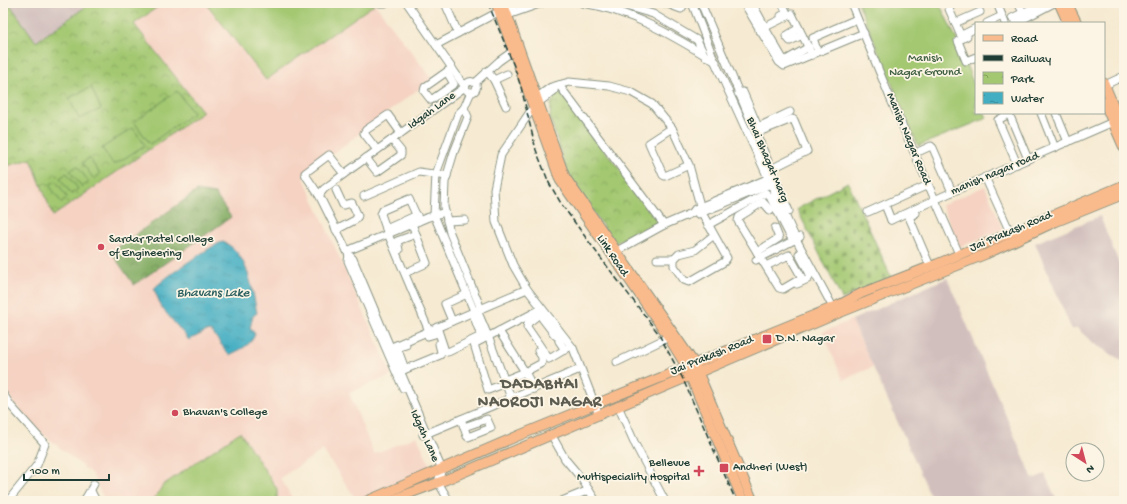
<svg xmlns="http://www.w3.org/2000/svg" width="1127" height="504" font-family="'Gochi Hand',sans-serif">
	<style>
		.built { fill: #f5d2c2 }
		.industrial { fill: #d1bfbd }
		.forest { fill: url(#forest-crowns); stroke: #50744c }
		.cemetery { fill: url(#cemetery-stones); stroke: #618252 }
		.park { fill: url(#park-crowns); stroke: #618252 }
		.pitch { fill: #a3c871; stroke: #618252 }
		.water { fill: url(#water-ripples); stroke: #31757b }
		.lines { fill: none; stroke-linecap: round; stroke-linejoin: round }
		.minor-casing { stroke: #8a9483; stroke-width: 9 }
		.major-casing { stroke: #8a9483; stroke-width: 11 }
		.minor { stroke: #fff; stroke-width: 7 }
		.major { stroke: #fabb8c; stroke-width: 9 }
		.rail { stroke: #1f3d34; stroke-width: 1.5; stroke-dasharray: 6 3; stroke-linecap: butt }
		.poi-dot { fill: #d1495b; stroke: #fcf5e5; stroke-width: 1.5 }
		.labels { text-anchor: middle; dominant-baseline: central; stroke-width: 3.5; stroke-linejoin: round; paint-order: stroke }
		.park-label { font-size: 12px; fill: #406043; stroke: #fcf5e5 }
		.street-label { font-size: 12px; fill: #1f3d34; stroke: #fcf5e5 }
		.poi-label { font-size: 12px; fill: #1f3d34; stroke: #fcf5e5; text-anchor: start }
		.water-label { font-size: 13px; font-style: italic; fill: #2a5f5f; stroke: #fcf5e5 }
		.district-label { font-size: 16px; font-weight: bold; letter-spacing: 1px; fill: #5d5c50; stroke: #fcf5e5 }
	</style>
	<defs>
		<pattern id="forest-crowns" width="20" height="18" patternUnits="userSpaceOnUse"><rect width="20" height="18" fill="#82ac63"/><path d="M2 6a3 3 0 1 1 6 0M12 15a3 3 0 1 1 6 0" fill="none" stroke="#6a8d52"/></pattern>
		<pattern id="cemetery-stones" width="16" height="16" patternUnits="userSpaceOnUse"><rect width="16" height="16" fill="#a3c871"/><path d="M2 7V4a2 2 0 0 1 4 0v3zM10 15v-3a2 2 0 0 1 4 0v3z" fill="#84a45e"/></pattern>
		<pattern id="park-crowns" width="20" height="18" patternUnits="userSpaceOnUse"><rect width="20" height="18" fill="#a3c871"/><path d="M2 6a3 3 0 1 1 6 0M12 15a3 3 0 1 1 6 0" fill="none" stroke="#84a45e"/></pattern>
		<pattern id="water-ripples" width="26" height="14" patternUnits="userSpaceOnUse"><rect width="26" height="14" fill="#43adc2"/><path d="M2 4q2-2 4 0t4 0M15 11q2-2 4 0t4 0" fill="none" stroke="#378e9e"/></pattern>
	</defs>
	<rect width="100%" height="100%" fill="#fcf5e5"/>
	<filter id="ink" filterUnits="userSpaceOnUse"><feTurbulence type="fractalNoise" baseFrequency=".025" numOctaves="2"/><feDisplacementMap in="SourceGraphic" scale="8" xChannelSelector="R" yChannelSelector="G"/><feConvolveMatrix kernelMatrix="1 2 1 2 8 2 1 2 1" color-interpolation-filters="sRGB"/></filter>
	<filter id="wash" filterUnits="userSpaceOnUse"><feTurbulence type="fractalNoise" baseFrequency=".012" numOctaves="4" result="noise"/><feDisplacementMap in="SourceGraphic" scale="16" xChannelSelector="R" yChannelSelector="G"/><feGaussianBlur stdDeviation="0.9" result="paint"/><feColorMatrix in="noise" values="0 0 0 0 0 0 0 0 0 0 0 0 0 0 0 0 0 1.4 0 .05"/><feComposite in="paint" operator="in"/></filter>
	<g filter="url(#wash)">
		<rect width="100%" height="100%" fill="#f6ead2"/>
		<g class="built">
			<polygon points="3,3 9,3 36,42 91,3 206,3 266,80 375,4 432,79 303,176 392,375 349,393 374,454 417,436 431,468 357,501 323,450 280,478 294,500 291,501 105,501 92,474 43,434 13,403 3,384"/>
			<polygon points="985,186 1003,229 959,247 942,205"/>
			<polygon points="852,320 873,367 843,380 823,332"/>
		</g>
		<g class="industrial">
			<polygon points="9,3 91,3 36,42"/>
			<polygon points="1100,216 1120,266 1124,265 1124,362 1093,343 1077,328 1072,330 1035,243"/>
			<polygon points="947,278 1033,479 1045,474 1057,501 933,501 852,320"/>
		</g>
		<polygon class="forest" points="197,191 215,194 231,217 134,285 111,252"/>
		<polygon class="cemetery" points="848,182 891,277 842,299 797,209"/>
		<g class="park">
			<polygon points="3,3 9,3 36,42 91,3 163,3 134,24 203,112 53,216 31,159 3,167"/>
			<polygon points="557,91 559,91 662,224 614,243 567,173 550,117 551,104"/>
		</g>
		<g class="pitch">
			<polygon points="206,3 374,3 375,4 266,80"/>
			<polygon points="858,3 939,3 957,40 976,90 976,113 985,113 987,118 918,146"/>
			<polygon points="91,87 101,109 79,119 69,98"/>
			<polygon points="177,91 193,113 150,144 134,122"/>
			<polygon points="133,128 145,145 114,165 102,148"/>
			<polygon points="89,158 100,174 94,179 82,163"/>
			<polygon points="77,166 89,182 82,187 70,171"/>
			<polygon points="67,173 78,189 71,194 60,178"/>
			<polygon points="56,181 67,197 61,202 49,185"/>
			<polygon points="240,432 277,489 277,501 153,501 163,485"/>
		</g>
		<path class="water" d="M 223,242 C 248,252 252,289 257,313 L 253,316 L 250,328 L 255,334 C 251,346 239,350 229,355 L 212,332 L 207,331 L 189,340 L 162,308 L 154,289 C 159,281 214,243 223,242 Z"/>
	</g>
	<g filter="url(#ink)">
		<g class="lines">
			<defs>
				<g id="minor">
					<polyline points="380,3 385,3"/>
					<polyline points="407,3 465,87 344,174 324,189 319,195 349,255 353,259 440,465 441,472 438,482 449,501"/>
					<polyline points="445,3 458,33"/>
					<path d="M 582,3 C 631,10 675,37 716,62"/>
					<polyline points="615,3 653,14 697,40 705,56"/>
					<polyline points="665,3 681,9 685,3"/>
					<polyline points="692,3 715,62 796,239 835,311"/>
					<polyline points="701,3 789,211"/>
					<polyline points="744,3 779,62 784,66 864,33"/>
					<polyline points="752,3 764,25"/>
					<polyline points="851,3 891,100 959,254"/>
					<polyline points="956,3 951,5 949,9 960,34 962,35 976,28"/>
					<polyline points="997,3 1005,23"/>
					<polyline points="1018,3 1023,12"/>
					<polyline points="506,9 521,3"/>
					<polyline points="508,15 542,3"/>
					<polyline points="781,16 787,13 782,3"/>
					<polyline points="1012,18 1043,3"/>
					<polyline points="955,23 980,12"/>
					<polyline points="987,23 1002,16"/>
					<polyline points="1016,23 1054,3"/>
					<polyline points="765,28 783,59 786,60 809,47"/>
					<polyline points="799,28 786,36 790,41 802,35"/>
					<polyline points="759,30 792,14 812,55"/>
					<polyline points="967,36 958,41 966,61 976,57"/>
					<polyline points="436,45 500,11"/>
					<polyline points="816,47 813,38 857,19"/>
					<polyline points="487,71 494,80 506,106"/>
					<polyline points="447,72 454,84 431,100 424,91 425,87 452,68"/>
					<polyline points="494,80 507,74"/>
					<circle cx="471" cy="87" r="5.5"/>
					<polyline points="475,83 499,61 516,49"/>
					<polyline points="559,85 664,225"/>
					<polyline points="1105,85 1124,76"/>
					<polyline points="555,87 554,91 534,106 501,155 494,189 496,222 513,265 527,289 573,348 599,415"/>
					<polyline points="471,92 464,108 458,114 436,174 434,215 474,311"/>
					<polyline points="738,93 743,92 758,127"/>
					<polyline points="533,100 551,87 569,82 609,86 631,92 652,104 672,128 689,165 702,213 727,258 724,262 689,282 684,280 674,266 674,259 679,254 695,250 714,235"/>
					<polyline points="464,108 468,117 454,152 445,182 444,207 450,233 481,309"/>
					<polyline points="1041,113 1055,148"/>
					<polyline points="1056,113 1068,142"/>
					<polyline points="672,128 649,143 663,175 665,176 689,165"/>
					<polyline points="756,128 790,112"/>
					<polyline points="756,133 792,119 794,120 807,151 771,169"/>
					<polyline points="377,150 364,133 366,130 388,115 401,133"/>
					<polyline points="920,151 931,146 933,148 952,192"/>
					<polyline points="366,158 377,172 401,155 401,151 392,140"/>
					<polyline points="1017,164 998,120 1007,115 1010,116 1028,159"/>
					<polyline points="985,177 1010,232"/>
					<polyline points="336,190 343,205 352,203 358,216 355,220 336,230"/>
					<polyline points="319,195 306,176 305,173 329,155 344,174"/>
					<polyline points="364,196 419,172 447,176"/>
					<polyline points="885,205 891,220"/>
					<polyline points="868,212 928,185"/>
					<polyline points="916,213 909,217 930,266"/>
					<polyline points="698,214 776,182"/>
					<polyline points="891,220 952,192 1113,122"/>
					<polyline points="419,221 409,199 383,210 381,214 388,234 429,331"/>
					<polyline points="447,221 465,220"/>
					<polyline points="708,225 766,193 770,197 790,236"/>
					<polyline points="386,229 417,215"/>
					<polyline points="399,250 397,241 416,234"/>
					<polyline points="347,251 426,218 445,212"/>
					<polyline points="757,252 779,238 775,228"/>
					<polyline points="613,253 664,225 692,213 695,209 772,177"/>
					<polyline points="349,255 348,261 403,388"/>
					<polyline points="657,259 674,259"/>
					<polyline points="756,260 800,237"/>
					<polyline points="766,266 789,255 801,276 800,279 783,289 779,288 738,221 739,217 763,202 770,210"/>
					<polyline points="405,273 427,263 412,224"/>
					<polyline points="797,284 808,279 810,274 799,254"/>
					<polyline points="477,310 488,336 511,398"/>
					<polyline points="541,313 528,323 527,327 549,359 571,346"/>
					<polyline points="545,314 542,318 555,335 558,337 561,334"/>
					<polyline points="452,321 445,304 467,294"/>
					<polyline points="437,327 445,351 448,352 481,336 473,314"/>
					<polyline points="499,331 525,372 505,380"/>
					<polyline points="428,336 435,334"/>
					<polyline points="564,337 559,341 565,350"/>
					<polyline points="387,349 527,289"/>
					<polyline points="617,362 673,335"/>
					<polyline points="405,369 398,350 399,347 406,345"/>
					<polyline points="401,371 440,355 441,352 439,344"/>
					<polyline points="506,383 488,390 474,344 541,309"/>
					<polyline points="534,389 525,372 542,363 542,357 538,351"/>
					<polyline points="3,394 11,406 45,444 37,465 8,501"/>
					<polyline points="618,406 636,446 665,501"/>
					<polyline points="461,419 467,436 468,437 491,428 487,419 464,427"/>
					<polyline points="551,434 565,459 581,478 596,501"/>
					<polyline points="423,435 580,369"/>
					<polyline points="91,491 96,501"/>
					<polyline points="84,501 94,484"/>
					<polyline points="562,501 589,490"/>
				</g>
				<g id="major">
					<polyline points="496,3 560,180 664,330 686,366 743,501"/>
					<polyline points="503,3 565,177 694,363 753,501"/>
					<polyline points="1059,3 1068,23"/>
					<polyline points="1067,3 1077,23"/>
					<polyline points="1104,83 1124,131"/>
					<polyline points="1104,102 1124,148"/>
					<polyline points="367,501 520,435 839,305 862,293 937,264 1124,185"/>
					<polyline points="389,501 445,480 834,315 986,254 1055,222 1124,194"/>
				</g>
			</defs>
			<use href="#minor" class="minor-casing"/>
			<use href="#major" class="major-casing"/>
			<use href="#minor" class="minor"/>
			<use href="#major" class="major"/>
			<polyline class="rail" points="488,3 514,66 521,87 536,150 549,183 562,205 600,257 658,333 682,377 736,501"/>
		</g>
	</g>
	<g class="poi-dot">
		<circle cx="101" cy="247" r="4"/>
		<rect x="762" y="334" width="10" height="10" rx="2"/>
		<circle cx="175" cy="413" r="4"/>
		<rect x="719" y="463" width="10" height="10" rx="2"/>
		<path d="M697 465h4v4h4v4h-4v4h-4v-4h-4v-4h4z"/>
	</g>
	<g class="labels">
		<g class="park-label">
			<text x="925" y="59">Manish<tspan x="925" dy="14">Nagar Ground</tspan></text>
		</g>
		<g class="street-label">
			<text transform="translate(432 111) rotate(-36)">Idgah Lane</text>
			<text transform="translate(908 139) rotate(67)">Manish Nagar Road</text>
			<text transform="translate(767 160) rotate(67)">Bhai Bhagat Marg</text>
			<text transform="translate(995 174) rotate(-23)">manish nagar road</text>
			<text transform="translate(1011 232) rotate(-23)">Jai Prakash Road</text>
			<text transform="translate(612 256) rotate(56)">Link Road</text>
			<text transform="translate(712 356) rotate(-22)">Jai Prakash Road</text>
			<text transform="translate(424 436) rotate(66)">Idgah Lane</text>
		</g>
		<g class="poi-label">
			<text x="109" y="240">Sardar Patel College<tspan x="109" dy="14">of Engineering</tspan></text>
			<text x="776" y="339">D.N. Nagar</text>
			<text x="183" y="413">Bhavan's College</text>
			<text x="690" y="464" text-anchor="end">Bellevue<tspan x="690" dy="14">Multispeciality Hospital</tspan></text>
			<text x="733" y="468">Andheri (West)</text>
		</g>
		<g class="water-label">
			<text x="213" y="293">Bhavans Lake</text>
		</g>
		<g class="district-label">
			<text x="540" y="385">DADABHAI<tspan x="540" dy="18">NAOROJI NAGAR</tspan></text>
		</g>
	</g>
	<rect width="1127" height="504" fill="none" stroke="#fcf5e5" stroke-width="16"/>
	<rect x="975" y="22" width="130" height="92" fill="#fcf5e5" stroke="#a4ab9e"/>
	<rect x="983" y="35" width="20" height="6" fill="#fabb8c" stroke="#a4ab9e"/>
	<text x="1011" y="42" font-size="12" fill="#1f3d34">Road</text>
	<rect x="983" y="55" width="20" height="6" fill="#1f3d34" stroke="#a4ab9e"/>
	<text x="1011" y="62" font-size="12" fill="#1f3d34">Railway</text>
	<rect x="983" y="72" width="20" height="12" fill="url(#park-crowns)" stroke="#a4ab9e"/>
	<text x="1011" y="82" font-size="12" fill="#1f3d34">Park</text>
	<rect x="983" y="92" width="20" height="12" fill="url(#water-ripples)" stroke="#a4ab9e"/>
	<text x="1011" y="102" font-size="12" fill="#1f3d34">Water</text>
	<g transform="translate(1085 462) rotate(144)"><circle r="19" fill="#fcf5e5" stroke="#a4ab9e"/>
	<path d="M0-3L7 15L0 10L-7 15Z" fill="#d1495b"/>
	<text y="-6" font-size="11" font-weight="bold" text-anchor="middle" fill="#1f3d34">N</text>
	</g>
	<path d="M24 474v6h85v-6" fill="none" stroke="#1f3d34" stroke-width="2"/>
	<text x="30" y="474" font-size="12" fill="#1f3d34" stroke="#fcf5e5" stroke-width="3" paint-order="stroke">100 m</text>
</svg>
